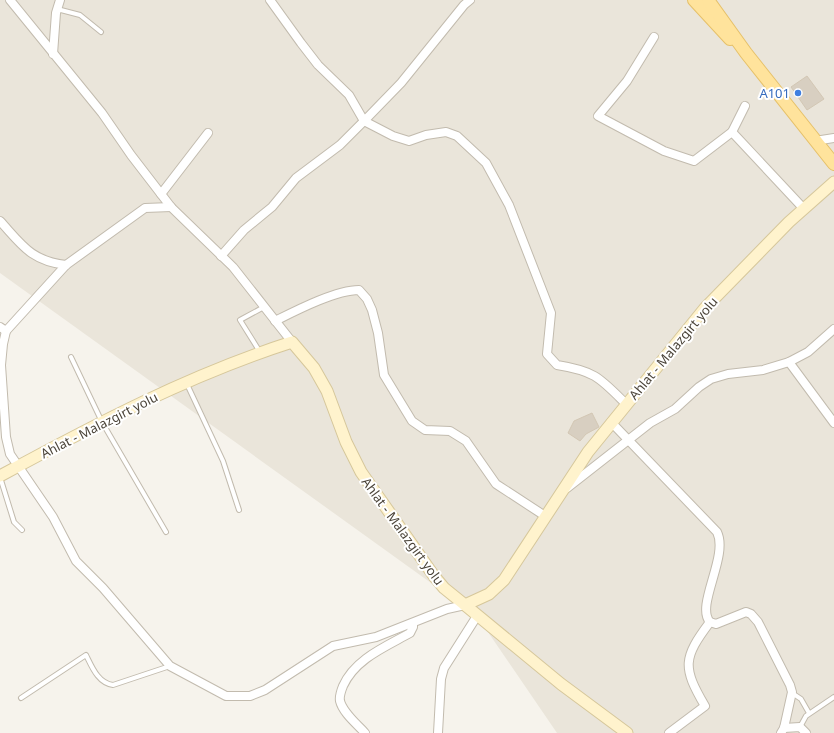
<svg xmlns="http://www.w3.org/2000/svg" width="834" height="733" font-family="'Noto Sans',sans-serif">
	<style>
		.residential { fill: #eae5da }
		.building { fill: #d8cfc1; stroke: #d3c7b4 }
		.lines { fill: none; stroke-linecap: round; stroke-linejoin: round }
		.lane-casing { stroke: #c2bbae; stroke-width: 6 }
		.street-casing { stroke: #c2bbae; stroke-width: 10 }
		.secondary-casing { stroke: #d6c79b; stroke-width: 13 }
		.primary-casing { stroke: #e6c16a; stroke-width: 14 }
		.lane { stroke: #fff; stroke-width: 4 }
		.street { stroke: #fff; stroke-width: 8 }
		.secondary { stroke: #fff3cd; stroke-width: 11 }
		.primary { stroke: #ffe39c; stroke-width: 12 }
		.shop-dot { fill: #3f7fe0; stroke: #fff; stroke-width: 1.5 }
		.labels { text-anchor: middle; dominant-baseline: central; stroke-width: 4; stroke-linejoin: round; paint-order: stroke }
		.shop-label { font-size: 13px; fill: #366cbe; stroke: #fff; text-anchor: end }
		.street-label { font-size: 13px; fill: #4b4439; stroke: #fff }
	</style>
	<rect width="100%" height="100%" fill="#f6f3ec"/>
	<polygon class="residential" points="0,0 834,0 834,733 557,733 477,616 0,273"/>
	<g class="building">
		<polygon points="807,76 824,99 807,110 791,87"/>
		<polygon points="592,413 599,427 586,434 580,441 568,433 574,421"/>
	</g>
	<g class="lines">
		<defs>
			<g id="lane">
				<polyline points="57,9 80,15 101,32"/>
				<polyline points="260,352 240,320 264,307"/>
				<polyline points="71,357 102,422 166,532"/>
				<polyline points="186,382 223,461 239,510"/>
				<polyline points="0,477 14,522 22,530"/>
				<polyline points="792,693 801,699 809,713"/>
				<path d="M 21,698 L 86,655 C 92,667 98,683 113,685 L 170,666"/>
				<polyline points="800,727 806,716 834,697"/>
			</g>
			<g id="street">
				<polyline points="10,0 102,113 131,155 171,207 233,267 292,342"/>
				<path d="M 270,0 L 301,43 L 318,65 L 349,95 L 364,121 L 393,136 L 409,141 L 426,135 L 446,132 L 457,136 L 486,163 L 509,205 L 551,313 L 547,354 L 557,365 C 595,371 600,378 626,404"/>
				<polyline points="654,37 627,81 598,116 664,151 694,161 732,132 745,106"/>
				<polyline points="53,54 56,13 60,0"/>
				<polyline points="732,132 804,209"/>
				<polyline points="815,141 834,138"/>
				<polyline points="161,194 208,133"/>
				<path d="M 0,221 C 22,245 31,261 66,265"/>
				<polyline points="221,256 244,230 272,207 296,178 340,145 367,118 401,83 464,5 470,0"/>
				<path d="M 275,321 C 297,310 336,290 359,290 L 367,299 L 372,310 L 378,333 L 384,375 L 412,421 L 425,430 L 450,431 L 466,441 L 496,484 L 545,516"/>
				<polyline points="0,327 6,331 66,265 145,208 171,207"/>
				<polyline points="6,331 3,344 1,365 6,437 10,454 53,517 76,561 103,588 170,666 226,696 250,696 265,690 333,646 376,637 447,609 465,605"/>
				<polyline points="789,362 834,423"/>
				<path d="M 611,422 L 717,532 C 729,556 695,606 710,622 L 716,624 L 746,612 L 751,614 L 758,622 L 790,685 L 792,692 L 784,728 L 781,733"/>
				<polyline points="567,488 650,423 675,409 699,387 711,379 728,374 763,370 789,362 808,352 834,329"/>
				<polyline points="784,728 800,727 806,733"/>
				<path d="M 365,733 C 357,724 343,713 340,701 C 339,696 341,691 343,686 C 355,659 385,647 410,633 L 413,627 L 413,623"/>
				<polyline points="438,733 441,679 444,668 477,616"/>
				<path d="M 669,733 L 705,706 C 682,667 683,658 710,622"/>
			</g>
			<g id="secondary">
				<path d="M 0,476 C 94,425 189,375 292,342 L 314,368 L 327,391 L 346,442 L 361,472 L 434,576 L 444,588 L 465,605 L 489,594 L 504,580 L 588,452 L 705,308 L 789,222 L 834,182"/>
				<polyline points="465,605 561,684 627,733"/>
			</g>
			<g id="primary">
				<polyline points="694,0 730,39"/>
				<polyline points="708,0 746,53 834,164"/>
			</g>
		</defs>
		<use href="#lane" class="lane-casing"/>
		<use href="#street" class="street-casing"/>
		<use href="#secondary" class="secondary-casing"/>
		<use href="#primary" class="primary-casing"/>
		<use href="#lane" class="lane"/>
		<use href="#street" class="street"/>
		<use href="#secondary" class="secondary"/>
		<use href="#primary" class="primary"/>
	</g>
	<circle class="shop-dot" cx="798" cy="93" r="4"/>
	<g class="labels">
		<g class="shop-label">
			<text x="790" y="93">A101</text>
		</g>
		<g class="street-label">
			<text transform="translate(673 348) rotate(-50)">Ahlat - Malazgirt yolu</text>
			<text transform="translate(99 425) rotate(-27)">Ahlat - Malazgirt yolu</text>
			<text transform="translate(403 531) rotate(54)">Ahlat - Malazgirt yolu</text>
		</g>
	</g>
</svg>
